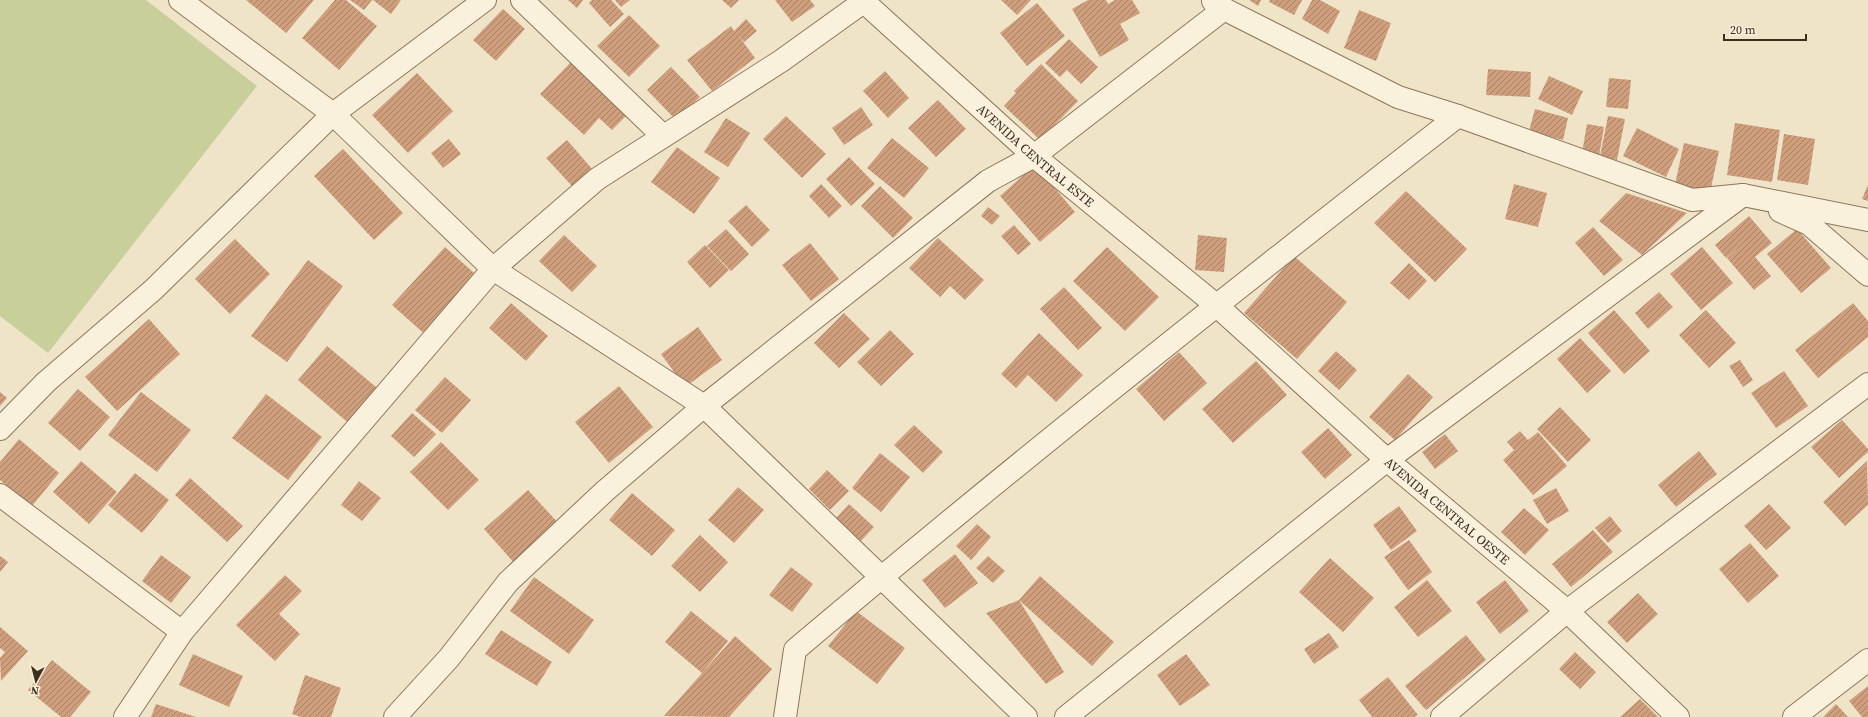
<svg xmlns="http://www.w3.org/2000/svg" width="1868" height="717" font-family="'Source Serif 4',serif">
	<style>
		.garden { fill: #c9cf9b }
		.building { fill: url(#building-hatch) }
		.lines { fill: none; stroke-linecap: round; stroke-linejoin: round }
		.minor-casing { stroke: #8d765c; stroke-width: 24 }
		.minor { stroke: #faf1dc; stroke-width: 22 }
		.labels { text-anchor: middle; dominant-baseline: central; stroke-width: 3; stroke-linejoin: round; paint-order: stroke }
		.street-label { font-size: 13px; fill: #3d2e20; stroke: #f7eed8 }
	</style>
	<defs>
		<pattern id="building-hatch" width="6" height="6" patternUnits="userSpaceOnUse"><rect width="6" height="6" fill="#cf9f7d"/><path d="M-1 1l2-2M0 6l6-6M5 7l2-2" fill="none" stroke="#a98266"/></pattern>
	</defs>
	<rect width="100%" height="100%" fill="#f0e4c8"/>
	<polygon class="garden" points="0,0 146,0 257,86 48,353 0,316"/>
	<g class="building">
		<polygon points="246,0 314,0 286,33"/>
		<polygon points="335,0 346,0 377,26 339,70 302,38"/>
		<polygon points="350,0 372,0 364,10"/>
		<polygon points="373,0 401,0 391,14"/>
		<polygon points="568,0 583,0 577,8"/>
		<polygon points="592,0 611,0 624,14 610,27 589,3"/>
		<polygon points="615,0 630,0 621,7"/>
		<polygon points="722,0 739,0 731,8"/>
		<polygon points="775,0 810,0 815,6 792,22"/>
		<polygon points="1001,0 1031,0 1017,15"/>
		<polygon points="1088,0 1106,0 1108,4 1115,0 1132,0 1140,13 1120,24 1129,40 1100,57 1072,9"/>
		<polygon points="1249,0 1261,0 1258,6"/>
		<polygon points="1270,0 1302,0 1294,15 1269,2"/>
		<polygon points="1312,0 1320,0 1340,11 1328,34 1302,19"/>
		<polygon points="1037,3 1065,36 1027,66 1000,33"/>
		<polygon points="503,9 525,29 496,61 473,40"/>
		<polygon points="1359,10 1391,23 1376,61 1344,48"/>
		<polygon points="629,15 660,46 629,77 597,46"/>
		<polygon points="746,19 757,31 744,42 738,35 755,58 712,91 687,60 731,26 734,31"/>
		<polygon points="1069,39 1098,67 1081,84 1067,70 1060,77 1045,63"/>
		<polygon points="571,62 628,114 612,130 599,118 584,135 540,94"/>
		<polygon points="1041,64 1078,101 1040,140 1004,106 1016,93 1014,91"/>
		<polygon points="671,67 700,97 676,120 647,90"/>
		<polygon points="1488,69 1531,72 1530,97 1486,95"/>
		<polygon points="885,71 909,98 888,118 863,91"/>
		<polygon points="417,73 453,111 408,153 372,115"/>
		<polygon points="1549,76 1583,91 1572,115 1538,99"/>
		<polygon points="1609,78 1631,80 1628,109 1606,107"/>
		<polygon points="938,100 966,129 936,157 908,128"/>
		<polygon points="861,107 873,125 844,145 832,128"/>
		<polygon points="1535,109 1568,118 1563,140 1529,131"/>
		<polygon points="786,116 826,154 802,178 763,139"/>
		<polygon points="1608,116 1625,119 1617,160 1600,156"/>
		<polygon points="726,118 750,133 728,167 704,152"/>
		<polygon points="1735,123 1780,130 1772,182 1727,175"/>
		<polygon points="1587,124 1604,127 1599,156 1582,153"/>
		<polygon points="1637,128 1679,149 1666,177 1623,156"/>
		<polygon points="1784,134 1815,139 1808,185 1777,180"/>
		<polygon points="892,138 929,168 904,198 867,168"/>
		<polygon points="449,139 461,154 443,168 431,153"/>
		<polygon points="567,140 593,170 573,187 546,158"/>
		<polygon points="1684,143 1719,151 1710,192 1675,184"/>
		<polygon points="677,147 720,178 694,214 651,182"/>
		<polygon points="343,149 403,213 374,240 314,176"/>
		<polygon points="849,157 875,184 851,206 826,179"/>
		<polygon points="1035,165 1075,212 1040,242 1000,196"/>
		<polygon points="821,184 842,206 829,218 809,196"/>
		<polygon points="1514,184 1547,193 1538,227 1505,219"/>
		<polygon points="1868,185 1868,201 1862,199"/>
		<polygon points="880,186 913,218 893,238 861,206"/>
		<polygon points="1406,191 1467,249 1435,282 1374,223"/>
		<polygon points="1626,193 1687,213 1642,255 1599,221"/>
		<polygon points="746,205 770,230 752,247 728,221"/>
		<polygon points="988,207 1000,216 992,225 981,216"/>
		<polygon points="1749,216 1772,243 1755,257 1750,251 1771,276 1754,290 1727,258 1744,244 1726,258 1715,245"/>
		<polygon points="1014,225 1031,244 1018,255 1001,236"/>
		<polygon points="1593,227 1623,260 1604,276 1575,243"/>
		<polygon points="726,229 749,254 731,271 707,246"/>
		<polygon points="1797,229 1831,268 1801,293 1767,254"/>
		<polygon points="564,235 597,266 572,292 539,261"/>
		<polygon points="1198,235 1227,238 1224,272 1195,270"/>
		<polygon points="938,238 984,280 965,300 950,286 940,297 909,268"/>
		<polygon points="235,239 270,274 230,314 195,279"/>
		<polygon points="810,243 839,279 811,301 782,265"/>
		<polygon points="705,245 729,270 710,288 687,262"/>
		<polygon points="445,247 482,280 429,338 392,305"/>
		<polygon points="1107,247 1159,297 1125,331 1073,281"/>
		<polygon points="1702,247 1733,283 1701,310 1670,274"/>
		<polygon points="1294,256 1347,302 1297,359 1244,313"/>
		<polygon points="308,260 343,286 287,362 251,336"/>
		<polygon points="1409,263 1427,281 1409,300 1390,283"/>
		<polygon points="1064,287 1102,328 1078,350 1040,309"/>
		<polygon points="1659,292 1673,307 1648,329 1635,313"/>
		<polygon points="511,303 548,336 526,361 489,328"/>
		<polygon points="1853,303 1868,321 1868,337 1818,378 1795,350"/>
		<polygon points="1614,310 1650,351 1624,374 1588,333"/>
		<polygon points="1706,310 1736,343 1709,368 1679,335"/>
		<polygon points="844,313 870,339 839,368 814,343"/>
		<polygon points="149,319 180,354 117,411 85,377"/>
		<polygon points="698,327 722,360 685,387 661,354"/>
		<polygon points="890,330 914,354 881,386 857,362"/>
		<polygon points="1039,333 1083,375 1056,402 1028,375 1016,388 1001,374"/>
		<polygon points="1580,338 1611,371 1587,393 1557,359"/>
		<polygon points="327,346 382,392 352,426 298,380"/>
		<polygon points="1336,351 1357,370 1339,390 1318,371"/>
		<polygon points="1179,352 1207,383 1164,421 1136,389"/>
		<polygon points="1740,360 1753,380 1743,387 1729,366"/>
		<polygon points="1256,361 1287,395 1233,443 1202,409"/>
		<polygon points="1784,371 1808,406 1776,428 1751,393"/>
		<polygon points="1408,374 1433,397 1395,440 1369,417"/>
		<polygon points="445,377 471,400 442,433 415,410"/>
		<polygon points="619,386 653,427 609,463 575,422"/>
		<polygon points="78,389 110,417 80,451 48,423"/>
		<polygon points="0,392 7,398 0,406"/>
		<polygon points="141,392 191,430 157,472 108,435"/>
		<polygon points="266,394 322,437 288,480 232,438"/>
		<polygon points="1560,407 1591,440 1568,462 1537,429"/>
		<polygon points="412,413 436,434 414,457 391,436"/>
		<polygon points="1842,420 1868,449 1868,452 1839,478 1811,447"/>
		<polygon points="914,425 943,452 923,473 894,445"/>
		<polygon points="1328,428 1352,455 1325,479 1301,452"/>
		<polygon points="1520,431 1528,440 1538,432 1567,466 1533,495 1503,460 1514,450 1507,442"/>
		<polygon points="1445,434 1458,451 1435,469 1422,452"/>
		<polygon points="19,439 59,473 32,506 0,480 0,462"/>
		<polygon points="441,442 479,480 448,510 410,472"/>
		<polygon points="1699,451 1717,474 1676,507 1658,485"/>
		<polygon points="880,453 910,477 881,512 852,488"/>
		<polygon points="81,461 117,492 89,524 53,492"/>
		<polygon points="1867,461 1868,505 1845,526 1823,502"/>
		<polygon points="827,470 849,491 830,510 809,489"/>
		<polygon points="135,473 169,500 142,533 108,505"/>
		<polygon points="190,478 243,526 227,542 175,495"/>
		<polygon points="359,481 381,498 362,521 341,505"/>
		<polygon points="738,487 764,510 734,543 708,520"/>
		<polygon points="1556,488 1569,511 1547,524 1533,500"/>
		<polygon points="528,490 560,525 516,565 484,529"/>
		<polygon points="632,493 675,530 652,556 609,520"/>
		<polygon points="849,504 874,527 860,542 835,519"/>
		<polygon points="1769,504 1791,528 1766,550 1744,526"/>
		<polygon points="1399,506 1417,531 1391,550 1373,525"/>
		<polygon points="1524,508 1549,530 1525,555 1501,532"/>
		<polygon points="1610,516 1622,531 1608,543 1595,528"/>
		<polygon points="977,524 991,537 971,560 956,546"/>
		<polygon points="1593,530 1613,552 1571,587 1552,564"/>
		<polygon points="700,535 728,562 700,592 671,566"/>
		<polygon points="1409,540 1432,572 1408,590 1384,557"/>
		<polygon points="1750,543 1779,576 1748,603 1719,569"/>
		<polygon points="955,554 978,583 945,608 922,580"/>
		<polygon points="161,555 191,577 171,603 142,581"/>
		<polygon points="0,556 8,562 0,572"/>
		<polygon points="988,556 1005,571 993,583 976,568"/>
		<polygon points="1330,558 1374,598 1343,632 1299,592"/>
		<polygon points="791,567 813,584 792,612 769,595"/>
		<polygon points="285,575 302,591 279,614 300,634 275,661 236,625"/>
		<polygon points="1040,576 1114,642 1092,666 1019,600 1064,672 1046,684 986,613 1019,600"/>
		<polygon points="534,577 594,620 569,654 510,611"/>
		<polygon points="1427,580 1452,611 1418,637 1394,607"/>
		<polygon points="1505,580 1529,611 1500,634 1476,602"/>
		<polygon points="1638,593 1658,614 1627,643 1607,622"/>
		<polygon points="691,611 728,641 702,673 665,642"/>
		<polygon points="856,611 905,648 877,684 828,646"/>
		<polygon points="0,627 28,651 1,681 0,658 5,652 0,648"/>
		<polygon points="501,630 552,662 537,686 485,654"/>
		<polygon points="1329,633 1339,647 1314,664 1304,649"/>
		<polygon points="1466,635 1486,660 1426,710 1405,686"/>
		<polygon points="735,636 772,669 729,717 664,716"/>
		<polygon points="1575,652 1596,672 1580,689 1559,669"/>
		<polygon points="193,654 243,676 229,707 179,685"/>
		<polygon points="1186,654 1210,685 1180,706 1157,675"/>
		<polygon points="52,660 91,692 70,717 61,717 28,690"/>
		<polygon points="305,675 341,688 331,717 301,717 292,714"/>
		<polygon points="1388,677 1418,715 1414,717 1372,717 1359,700"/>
		<polygon points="1868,686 1868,717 1862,717 1849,701"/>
		<polygon points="1640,699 1658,717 1620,717"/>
		<polygon points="156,704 196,717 151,717"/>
		<polygon points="1836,704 1848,717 1823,717"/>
	</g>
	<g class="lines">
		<defs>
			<g id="minor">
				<polyline points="180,0 333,114 493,269 704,406 1026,717"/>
				<polyline points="522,0 663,136"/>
				<path id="s1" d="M 862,0 L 1034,156 L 1216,305 L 1387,460 L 1567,611 L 1678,717"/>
				<polyline points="1213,1 1224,9 1398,97 1458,116 1692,200 1743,195 1868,220"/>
				<polyline points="1780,211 1809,224 1868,275"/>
				<polyline points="0,429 46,382 153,290 333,114 485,0"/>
				<polyline points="0,495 182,632"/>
				<polyline points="125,717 182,632 493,269 597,179 781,61 866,0"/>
				<polyline points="395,717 449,658 508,582 605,491 704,406 988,181 1034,156 1224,9"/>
				<path d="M 785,717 L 795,650 C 1011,467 1234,290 1458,116"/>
				<polyline points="1066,717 1387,460 1743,195"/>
				<polyline points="1442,717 1567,611 1868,384"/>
				<polyline points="1794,717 1868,660"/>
			</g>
		</defs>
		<use href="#minor" class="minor-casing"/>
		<use href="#minor" class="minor"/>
	</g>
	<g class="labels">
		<g class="street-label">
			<text stroke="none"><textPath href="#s1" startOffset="233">AVENIDA CENTRAL ESTE</textPath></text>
			<text stroke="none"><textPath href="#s1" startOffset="777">AVENIDA CENTRAL OESTE</textPath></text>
		</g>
	</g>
	<g transform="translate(36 681) rotate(187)" stroke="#f7eed8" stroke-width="3" paint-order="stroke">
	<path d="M0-3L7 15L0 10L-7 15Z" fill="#3d2e20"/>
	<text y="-6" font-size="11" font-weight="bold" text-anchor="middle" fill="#3d2e20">N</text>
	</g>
	<path d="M1724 34v6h82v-6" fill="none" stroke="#3d2e20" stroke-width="2"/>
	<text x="1730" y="34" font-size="12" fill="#3d2e20" stroke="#f7eed8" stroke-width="3" paint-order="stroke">20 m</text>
</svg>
